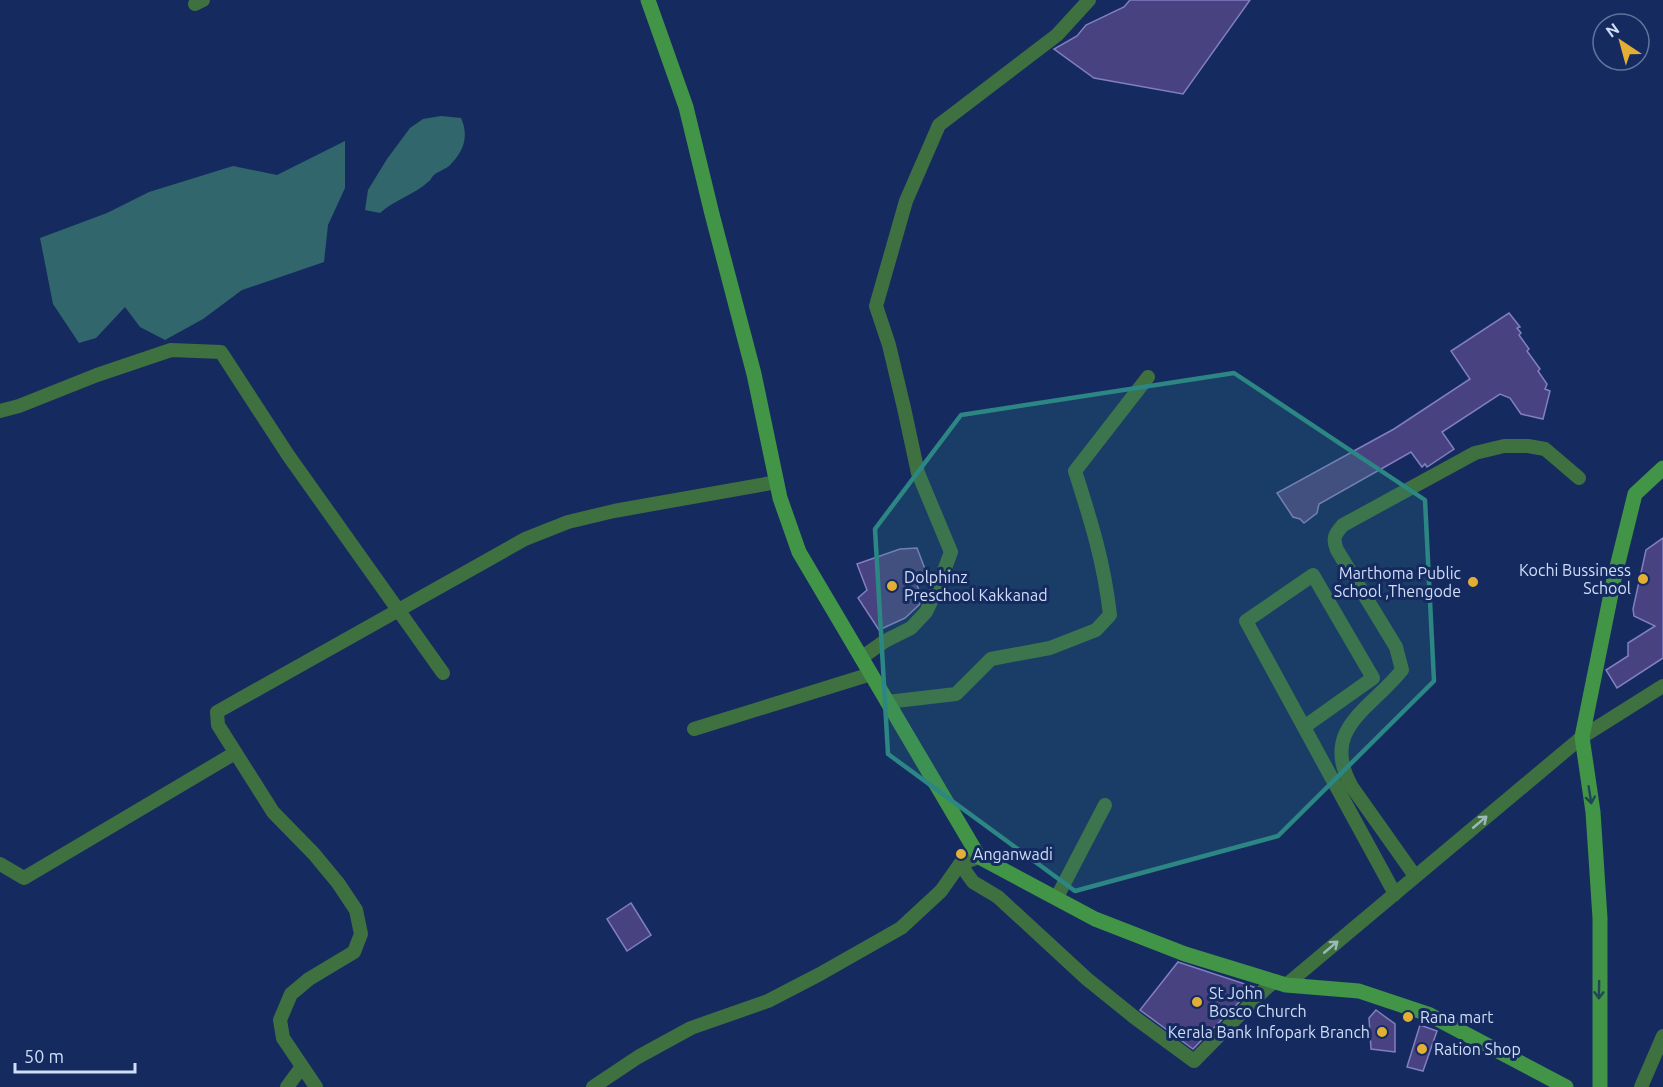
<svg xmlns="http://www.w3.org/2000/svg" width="1663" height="1087" font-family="Ubuntu,sans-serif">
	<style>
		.water { fill: #31666c }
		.building { fill: #484380; stroke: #817ec1; stroke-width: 1.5 }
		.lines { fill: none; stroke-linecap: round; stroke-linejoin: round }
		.street { stroke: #3f7040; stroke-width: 14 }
		.secondary { stroke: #429446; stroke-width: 15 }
		.oneway { stroke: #20455a }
		.oneway2 { stroke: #9eb8b8 }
		.marked { fill: #2c8683; fill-opacity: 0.2; stroke: #2c8683; stroke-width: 4.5; stroke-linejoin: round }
		.poi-dot { fill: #e2af34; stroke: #152b60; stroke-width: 2 }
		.labels { text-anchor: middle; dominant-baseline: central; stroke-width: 6; stroke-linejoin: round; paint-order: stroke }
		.poi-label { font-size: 16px; fill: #d1def9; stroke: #152b60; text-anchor: start }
	</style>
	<rect width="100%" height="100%" fill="#152b60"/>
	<g class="water">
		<path d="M 441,116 L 461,118 C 469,136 464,151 450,165 C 446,169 439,171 434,175 C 429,180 433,178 428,182 C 414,195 394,200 380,213 L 365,210 L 368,190 L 387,159 L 410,128 L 423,119 Z"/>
		<polygon points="345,141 345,188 328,225 324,262 242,290 203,319 165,340 140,327 125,307 96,338 79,343 53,304 40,238 107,213 149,192 233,166 277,175"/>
	</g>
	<g class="building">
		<polygon points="1130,0 1250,0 1183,94 1094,78 1054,49 1077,36 1086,25 1124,7"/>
		<polygon points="1509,313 1520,327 1517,328 1521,333 1519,335 1529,349 1527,351 1540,369 1538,371 1547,384 1545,389 1550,391 1543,419 1521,414 1510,398 1500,394 1442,432 1454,449 1427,467 1425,464 1422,467 1411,452 1319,504 1317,513 1304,523 1300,519 1293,517 1277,493 1394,429 1470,379 1451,351"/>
		<polygon points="1663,538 1663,658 1617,688 1606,670 1628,656 1628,643 1655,626 1634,616 1633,609 1646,550"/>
		<polygon points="917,548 925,569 916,582 922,599 919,605 905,618 879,630 858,598 867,590 857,564 900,549"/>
		<polygon points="631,903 651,935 627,951 607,919"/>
		<polygon points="1178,962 1254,987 1193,1049 1140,1010"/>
		<polygon points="1376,1010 1395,1024 1395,1052 1371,1049 1369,1018"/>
		<polygon points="1420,1025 1437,1031 1423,1071 1407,1067"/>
	</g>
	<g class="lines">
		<g class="street">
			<polyline points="195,4 203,0"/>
			<polyline points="0,411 19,406 97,375 171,350 221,352 288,455 443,673"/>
			<polyline points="861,658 885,641 911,628 926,612 938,587 951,552 918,473 904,408 889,345 876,306 906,201 939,125 1057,35 1089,0"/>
			<path d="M 887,702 L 956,694 L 991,659 L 1050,648 L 1096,630 L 1110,615 C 1104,562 1091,521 1075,471 L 1148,377"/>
			<polyline points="1304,727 1373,678 1313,575 1246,621 1395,894"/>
			<polyline points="694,729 871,674"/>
			<polyline points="979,857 960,864 973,882 998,897 1087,979 1134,1017 1194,1061 1264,990 1275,981"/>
			<polyline points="0,864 24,878 235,753"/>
			<path d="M 1415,876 L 1352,787 C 1319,729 1370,710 1402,670 L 1396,647 L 1337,550 C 1332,538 1335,534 1343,525 L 1475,453 L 1504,446 L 1528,446 L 1545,449 L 1579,478"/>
			<polyline points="1057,897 1105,805"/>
			<polyline points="1286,985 1582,737 1663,686"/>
			<polyline points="287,1087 301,1068"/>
			<polyline points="316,1087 283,1038 280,1020 291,994 309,979 354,952 361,934 356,910 338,883 314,854 273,812 218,725 217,712 525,539 568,522 614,511 777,482"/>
			<polyline points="593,1087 638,1057 691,1028 768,1001 820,974 901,928 941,891 960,864"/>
			<polyline points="1641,1087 1663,1036"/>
		</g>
		<g class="secondary">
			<polyline points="648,0 686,107 712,214 754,374 780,498 799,552 979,857 1095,919 1185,954 1286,985 1359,991 1428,1014 1566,1087"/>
			<polyline points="1600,1087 1600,918 1593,812 1582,737 1614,579 1635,494 1663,468"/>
		</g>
	</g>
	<defs><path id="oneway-shaft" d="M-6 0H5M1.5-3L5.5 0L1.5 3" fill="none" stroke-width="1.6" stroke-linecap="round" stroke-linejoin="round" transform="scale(1.5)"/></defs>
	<g class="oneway">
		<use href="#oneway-shaft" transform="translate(1590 795) rotate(81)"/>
		<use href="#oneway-shaft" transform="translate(1599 990) rotate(91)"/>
	</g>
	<g class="oneway2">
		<use href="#oneway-shaft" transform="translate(1480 822) rotate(-40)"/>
		<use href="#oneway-shaft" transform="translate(1331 947) rotate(-40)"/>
	</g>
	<path class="marked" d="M 1234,373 L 1425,500 L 1434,681 L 1278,836 L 1075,891 L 888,754 L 875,529 L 961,415 Z"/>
	<g class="poi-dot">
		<circle cx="1643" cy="579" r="6"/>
		<circle cx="1473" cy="582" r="6"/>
		<circle cx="892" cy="586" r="6"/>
		<circle cx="961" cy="854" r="6"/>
		<circle cx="1197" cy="1002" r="6"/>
		<circle cx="1408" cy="1017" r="6"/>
		<circle cx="1382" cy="1032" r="6"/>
		<circle cx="1422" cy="1049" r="6"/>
	</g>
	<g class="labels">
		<g class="poi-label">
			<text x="1631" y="570" text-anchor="end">Kochi Bussiness<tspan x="1631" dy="18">School</tspan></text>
			<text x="1461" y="573" text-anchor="end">Marthoma Public<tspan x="1461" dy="18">School ,Thengode</tspan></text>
			<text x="904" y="577">Dolphinz<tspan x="904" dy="18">Preschool Kakkanad</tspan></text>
			<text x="973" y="854">Anganwadi</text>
			<text x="1209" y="993">St John<tspan x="1209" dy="18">Bosco Church</tspan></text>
			<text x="1420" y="1017">Rana mart</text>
			<text x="1370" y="1032" text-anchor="end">Kerala Bank Infopark Branch</text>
			<text x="1434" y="1049">Ration Shop</text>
		</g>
	</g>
	<g transform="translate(1621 42) rotate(324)"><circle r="28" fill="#152b60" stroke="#60739d" stroke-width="1.5"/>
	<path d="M0-4.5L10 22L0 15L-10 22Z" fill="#e2af34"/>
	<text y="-9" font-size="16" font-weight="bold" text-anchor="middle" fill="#d1def9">N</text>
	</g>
	<path d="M15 1063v9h120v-9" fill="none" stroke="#d1def9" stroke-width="3"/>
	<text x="24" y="1063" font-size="18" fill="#d1def9" stroke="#152b60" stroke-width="4.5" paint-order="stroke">50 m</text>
</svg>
